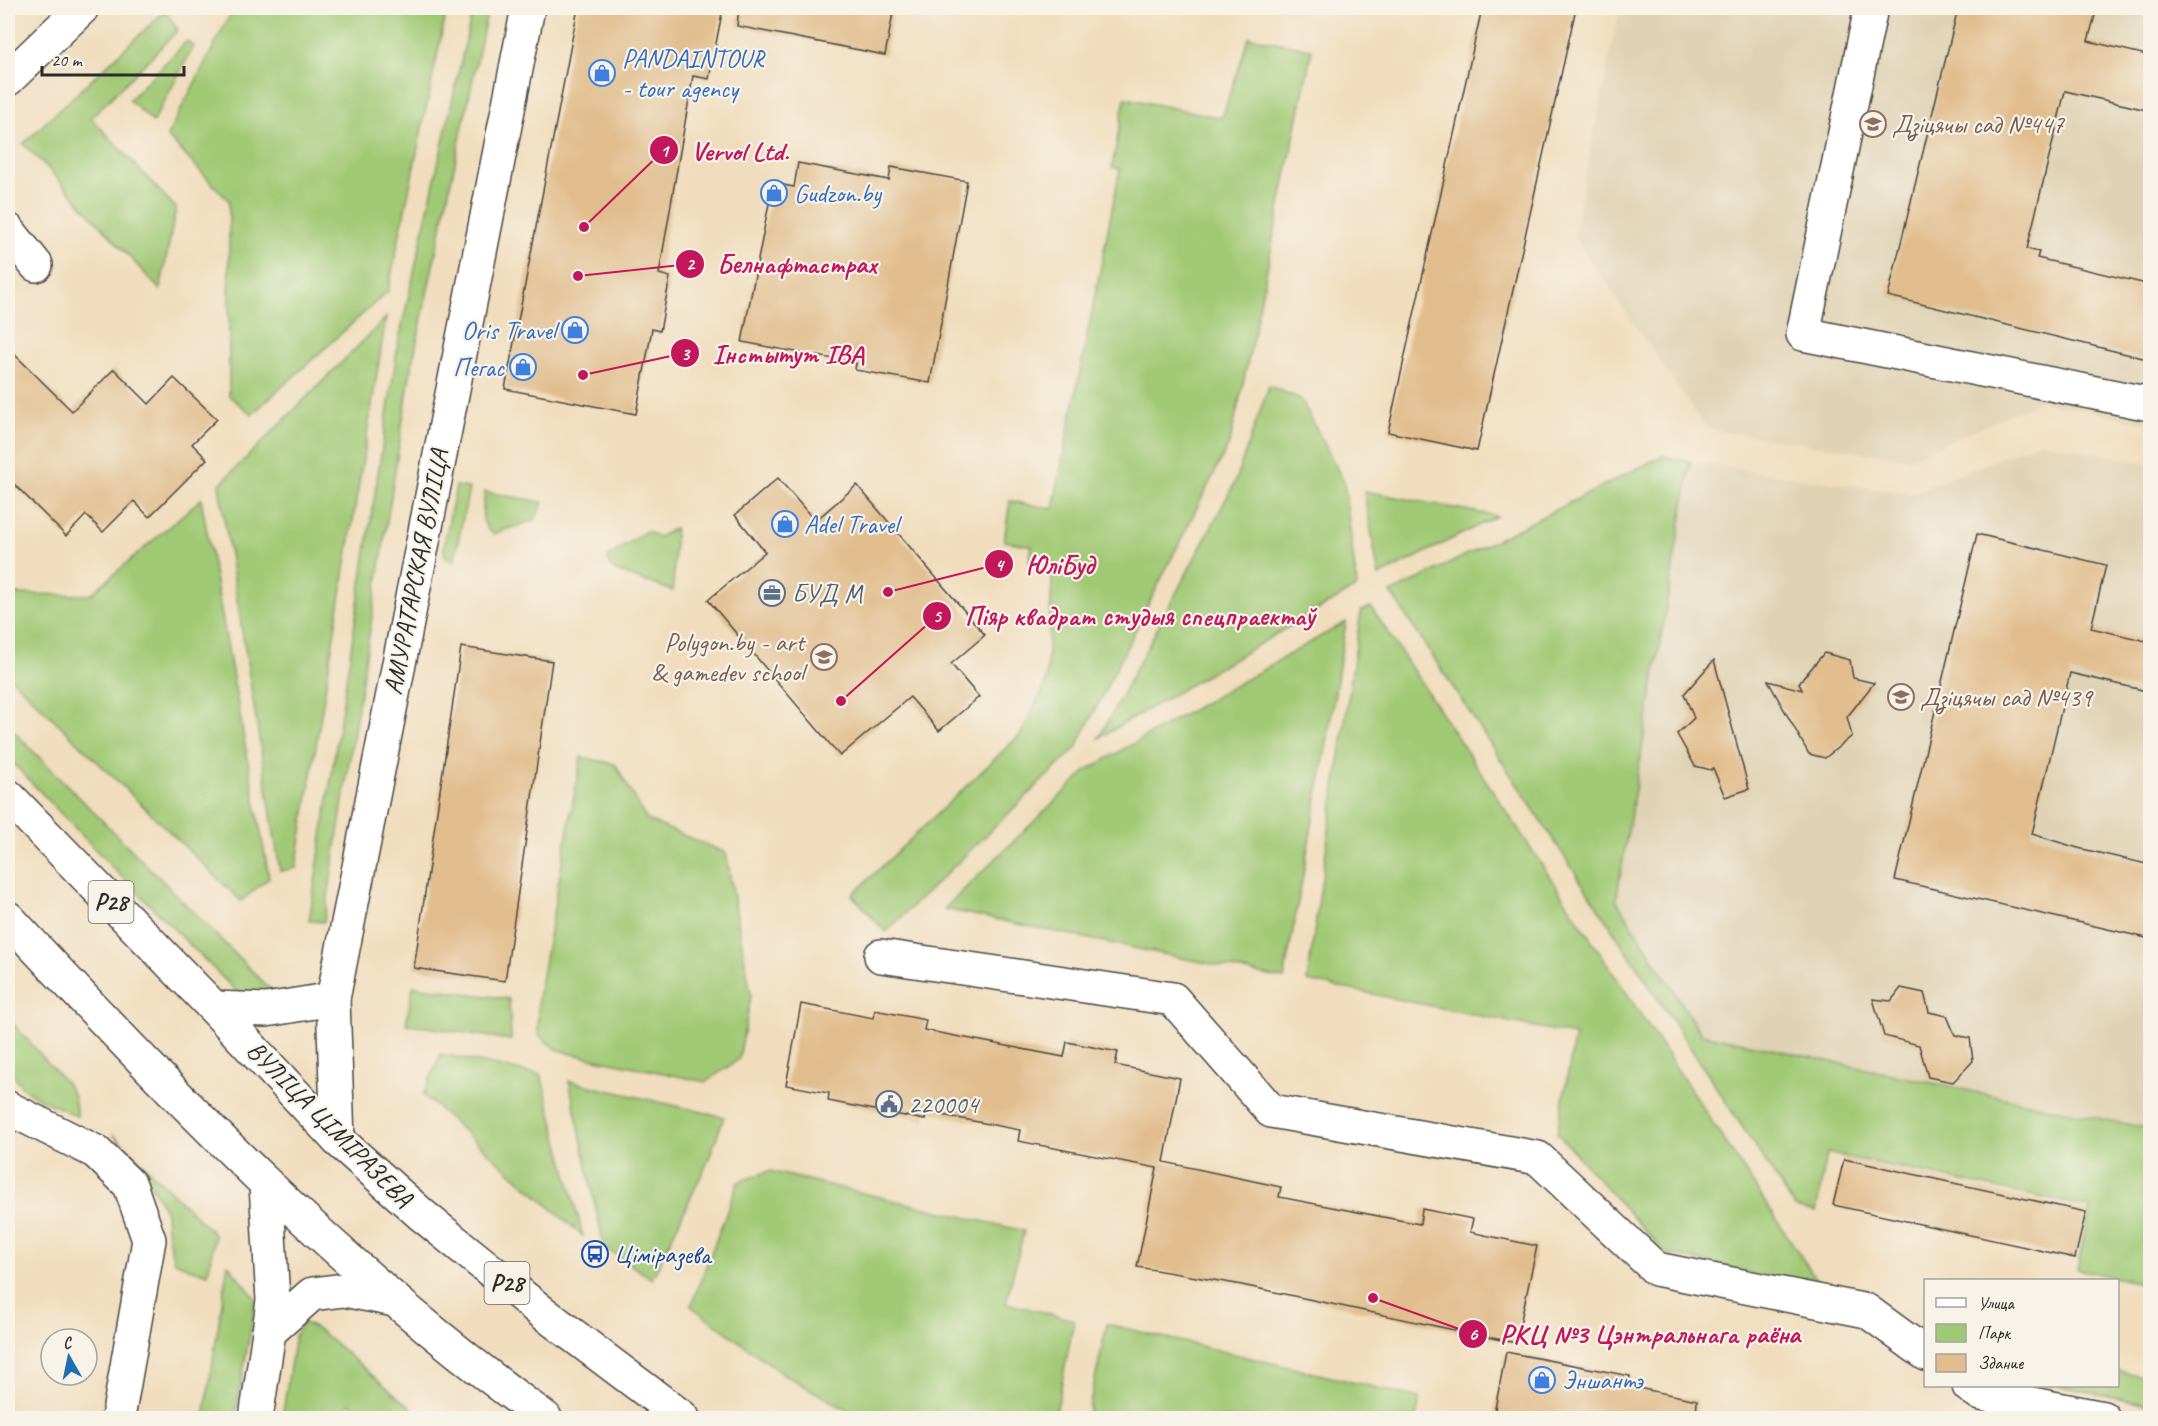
<svg xmlns="http://www.w3.org/2000/svg" width="2158" height="1426" font-family="Caveat,sans-serif">
	<style>
		.built { fill: #e0d2b4 }
		.green { fill: #a0c975; stroke: #667a50; stroke-width: 1.5 }
		.building { fill: #e1bd8d }
		.lines { fill: none; stroke-linecap: round; stroke-linejoin: round }
		.minor-casing { stroke: #494641; stroke-width: 36 }
		.major-casing { stroke: #494641; stroke-width: 36 }
		.minor { stroke: #fff; stroke-width: 33 }
		.major { stroke: #fff; stroke-width: 33 }
		.labels { text-anchor: middle; dominant-baseline: central; stroke-width: 4.5; stroke-linejoin: round; paint-order: stroke }
		.shield { fill: #f7f3e8; stroke: #686764; stroke-width: 1.5 }
		.shield-label { font-size: 24px; font-weight: bold; fill: #2b2b2b }
		.shop-label { font-size: 26px; fill: #366cbe; stroke: #f7f3e8; text-anchor: start }
		.education-label { font-size: 26px; fill: #785e54; stroke: #f7f3e8; text-anchor: start }
		.street-label { font-size: 26px; fill: #2b2b2b; stroke: #f7f3e8 }
		.service-label { font-size: 26px; fill: #4e5e75; stroke: #f7f3e8; text-anchor: start }
		.transit-label { font-size: 26px; fill: #164399; stroke: #f7f3e8; text-anchor: start }
		.leader { fill: none; stroke: #c2185b; stroke-width: 2 }
		.callout-dot { fill: #c2185b; stroke: #f7f3e8; stroke-width: 2 }
		.mark-label { font-size: 18px; text-anchor: middle; font-weight: bold; fill: #fff }
		.callout-label { font-size: 27px; text-anchor: middle; font-weight: bold; fill: #c2185b; stroke: #f7f3e8; stroke-width: 4.5; stroke-linejoin: round; paint-order: stroke }
	</style>
	<rect width="100%" height="100%" fill="#f7f3e8"/>
	<filter id="ink" filterUnits="userSpaceOnUse"><feTurbulence type="fractalNoise" baseFrequency=".0167" numOctaves="2"/><feDisplacementMap in="SourceGraphic" scale="12" xChannelSelector="R" yChannelSelector="G"/><feConvolveMatrix kernelMatrix="1 2 1 2 8 2 1 2 1" color-interpolation-filters="sRGB"/></filter>
	<filter id="wash" filterUnits="userSpaceOnUse"><feTurbulence type="fractalNoise" baseFrequency=".008" numOctaves="4" result="noise"/><feDisplacementMap in="SourceGraphic" scale="24" xChannelSelector="R" yChannelSelector="G"/><feGaussianBlur stdDeviation="1.35" result="paint"/><feColorMatrix in="noise" values="0 0 0 0 0 0 0 0 0 0 0 0 0 0 0 0 0 1.4 0 .05"/><feComposite in="paint" operator="in"/></filter>
	<g filter="url(#wash)">
		<rect width="100%" height="100%" fill="#f1ddbd"/>
		<g class="built">
			<polygon points="1628,8 2150,8 2150,424 2040,401 1908,459 1707,429 1573,236 1619,11"/>
			<polygon points="2040,442 2150,464 2150,1129 1701,1034 1616,900 1691,462 1910,494"/>
		</g>
		<g class="green">
			<polygon points="242,8 447,8 388,291 252,414 229,396 229,201 167,136 230,15"/>
			<polygon points="473,8 488,8 411,369 324,922 309,921 398,344"/>
			<polygon points="165,11 178,30 91,118 176,208 160,290 44,164 23,144"/>
			<polygon points="1249,37 1312,49 1250,352 1230,442 1076,748 886,932 852,895 1021,734 1046,682 1053,566 1029,562 1032,546 1004,541 1010,501 1053,509 1120,169 1112,167 1125,98 1222,118"/>
			<polygon points="187,41 194,46 153,122 129,100"/>
			<polygon points="386,318 296,868 280,871 219,485"/>
			<polygon points="1269,386 1301,399 1344,482 1357,587 1099,738 1234,484"/>
			<polygon points="1662,456 1691,462 1616,900 1701,1034 2150,1129 2150,1285 2077,1269 2090,1208 1827,1153 1816,1212 1795,1207 1391,593"/>
			<polygon points="456,486 469,488 454,562 445,556 444,545"/>
			<polygon points="1364,491 1497,516 1379,576"/>
			<path d="M 485,492 L 543,502 L 535,520 L 493,534 C 478,522 483,510 485,492 Z"/>
			<polygon points="201,499 269,878 241,901 8,675 8,594 90,595"/>
			<polygon points="675,528 673,591 616,571 609,565 608,557 646,531 659,537"/>
			<polygon points="1371,607 1824,1291 1665,1253 1557,1133 1575,1035 1307,981 1361,611"/>
			<polygon points="1346,622 1326,748 1284,979 944,909 1087,770"/>
			<polygon points="8,725 31,749 273,992 250,997 236,991 114,869 8,758"/>
			<polygon points="581,757 615,764 647,820 726,853 751,996 739,1059 706,1082 572,1054 554,1048 538,1034 538,998"/>
			<polygon points="413,986 509,999 511,1040 406,1024"/>
			<path d="M 8,1018 L 66,1083 L 74,1096 L 77,1116 C 48,1102 11,1093 8,1056 C 6,1043 7,1030 8,1018 Z"/>
			<polygon points="441,1054 541,1075 583,1236 423,1095"/>
			<polygon points="569,1081 724,1117 708,1161 652,1279 604,1247"/>
			<polygon points="113,1134 215,1235 208,1274 191,1269 174,1261 168,1238 166,1213 154,1190"/>
			<polygon points="769,1171 1024,1231 1006,1303 1074,1320 1055,1418 861,1418 785,1375 691,1306 738,1182"/>
			<polygon points="228,1264 256,1299 235,1418 204,1418"/>
			<polygon points="303,1322 320,1331 423,1418 367,1418 350,1403 337,1418 282,1418 295,1335"/>
			<polygon points="1107,1324 1420,1398 1416,1418 1087,1418"/>
			<polygon points="2118,1371 2150,1377 2150,1404 2056,1386 2118,1386"/>
		</g>
		<g id="blocks">
			<g class="building">
				<polygon points="578,8 723,8 709,79 693,76 659,274 670,277 660,331 652,329 636,414 505,389"/>
				<polygon points="739,8 894,8 885,55 737,26"/>
				<polygon points="1482,8 1576,8 1477,451 1388,432"/>
				<polygon points="1958,8 2097,8 2088,41 2151,56 2151,111 2065,91 2027,249 2039,252 2037,258 2151,285 2151,360 1888,296"/>
				<polygon points="798,163 889,180 891,167 967,181 930,383 855,370 856,363 742,342 773,183 794,187"/>
				<polygon points="8,348 72,411 114,369 149,404 174,378 217,419 192,444 207,459 149,517 134,501 103,532 86,515 66,536 8,478"/>
				<polygon points="778,478 815,521 857,485 985,635 951,664 979,697 939,731 910,697 840,756 708,600 765,552 735,515"/>
				<polygon points="1977,534 2106,565 2091,628 2151,642 2151,692 2070,673 2032,834 2078,848 2151,865 2151,939 1895,880"/>
				<polygon points="461,647 552,661 505,981 414,968"/>
				<polygon points="1824,653 1850,660 1853,678 1874,683 1847,717 1852,736 1825,758 1809,754 1768,681 1802,690 1799,683"/>
				<polygon points="1714,660 1749,789 1725,797 1713,768 1711,770 1695,766 1677,734 1694,718 1684,694"/>
				<polygon points="1901,988 1924,993 1929,1012 1947,1016 1955,1035 1970,1038 1973,1061 1953,1082 1928,1077 1919,1045 1884,1036 1873,999 1891,1001"/>
				<polygon points="801,1004 873,1018 875,1010 926,1020 924,1030 1064,1057 1067,1042 1118,1052 1115,1065 1180,1078 1164,1162 1281,1187 1279,1197 1420,1224 1422,1209 1473,1219 1470,1232 1537,1246 1516,1343 1237,1284 1137,1267 1157,1168 1018,1141 1020,1130 926,1112 925,1120 828,1101 829,1093 786,1085"/>
				<polygon points="1844,1159 2086,1212 2075,1258 1833,1205"/>
				<polygon points="1506,1352 1630,1376 1628,1386 1697,1400 1696,1419 1493,1419"/>
			</g>
		</g>
	</g>
	<g filter="url(#ink)">
		<use href="#blocks" fill-opacity="0" stroke="#494641" stroke-width="1.5"/>
		<g class="lines">
			<defs>
				<g id="minor">
					<polyline points="1871,8 1803,334 2150,404"/>
					<polyline points="8,79 82,8"/>
					<polyline points="8,230 36,265"/>
					<polyline points="881,956 1173,999 1271,1111 1538,1158 1656,1269 1867,1311 1926,1354"/>
					<polyline points="214,1008 266,1010 333,999"/>
					<polyline points="8,1108 96,1152 130,1185 149,1240 118,1418"/>
					<polyline points="338,1140 333,999 528,8"/>
					<polyline points="1969,1386 1981,1394 2103,1418"/>
					<polyline points="256,1418 269,1332"/>
				</g>
				<g id="major">
					<polyline points="8,796 214,1008 338,1140 422,1215 542,1312 683,1418"/>
					<path d="M 8,918 C 174,1097 346,1275 545,1418"/>
					<polyline points="266,1185 273,1300 269,1332"/>
					<polyline points="269,1332 312,1294 344,1290 395,1300"/>
				</g>
			</defs>
			<use href="#minor" class="minor-casing"/>
			<use href="#major" class="major-casing"/>
			<use href="#minor" class="minor"/>
			<use href="#major" class="major"/>
		</g>
	</g>
	<defs>
		<symbol id="shop-ring" viewBox="-11 -11 22 22"><circle r="9.5" fill="#f7f3e8" stroke="#3f7fe0" stroke-width="1.5"/><path d="M-5-2.5h2.3a2.7 3.5 0 0 1 5.4 0H5L5.5 6h-11ZM-1.5-2.5h3a1.5 2.3 0 0 0-3 0Z" fill="#3f7fe0"/></symbol>
		<symbol id="school-ring" viewBox="-11 -11 22 22"><circle r="9.5" fill="#f7f3e8" stroke="#8d6e63" stroke-width="1.5"/><path d="M0-5L7-2L0 1L-7-2ZM-4 1L0 2.5L4 1V4Q0 6-4 4Z" fill="#8d6e63"/></symbol>
		<symbol id="office-ring" viewBox="-11 -11 22 22"><circle r="9.5" fill="#f7f3e8" stroke="#5c6f8a" stroke-width="1.5"/><path d="M-6-3h4V-5.5h4V-3h4V5H-6ZM-1-4.5V-3h2v-1.5ZM-6 0V1H6V0Z" fill="#5c6f8a"/></symbol>
		<symbol id="university-ring" viewBox="-11 -11 22 22"><circle r="9.5" fill="#f7f3e8" stroke="#8d6e63" stroke-width="1.5"/><path d="M0-5L7-2L0 1L-7-2ZM-4 1L0 2.5L4 1V4Q0 6-4 4Z" fill="#8d6e63"/></symbol>
		<symbol id="civic-ring" viewBox="-11 -11 22 22"><circle r="9.5" fill="#f7f3e8" stroke="#5c6f8a" stroke-width="1.5"/><path d="M-.6-6.5H3V-4.5H.6V-3L4-1V1h2V6H-6V1h2V-1L-.6-3ZM-1.2 2.5V6h2.4V2.5Z" fill="#5c6f8a"/></symbol>
		<symbol id="bus-ring" viewBox="-11 -11 22 22"><circle r="9.5" fill="#f7f3e8" stroke="#1a4fb4" stroke-width="1.5"/><path d="M-5-6H5V4H4V6H2V4H-2V6H-4V4H-5ZM-3.5-4V0h7V-4ZM-3.5 1.2v1.5H-2V1.2ZM2 1.2v1.5H3.5V1.2Z" fill="#1a4fb4"/></symbol>
	</defs>
	<g fill-rule="evenodd">
		<use href="#shop-ring" x="587" y="58" width="30" height="30"/>
		<use href="#school-ring" x="1858" y="109" width="30" height="30"/>
		<use href="#shop-ring" x="759" y="178" width="30" height="30"/>
		<use href="#shop-ring" x="560" y="315" width="30" height="30"/>
		<use href="#shop-ring" x="508" y="352" width="30" height="30"/>
		<use href="#shop-ring" x="770" y="509" width="30" height="30"/>
		<use href="#office-ring" x="757" y="578" width="30" height="30"/>
		<use href="#university-ring" x="809" y="642" width="30" height="30"/>
		<use href="#school-ring" x="1886" y="682" width="30" height="30"/>
		<use href="#civic-ring" x="874" y="1089" width="30" height="30"/>
		<use href="#bus-ring" x="580" y="1239" width="30" height="30"/>
		<use href="#shop-ring" x="1527" y="1365" width="30" height="30"/>
	</g>
	<g class="labels">
		<g class="shield">
			<rect x="88.5" y="881" width="45" height="42" rx="4.5"/>
			<rect x="484.5" y="1262" width="45" height="42" rx="4.5"/>
		</g>
		<g class="shield-label">
			<text x="111" y="902">Р28</text>
			<text x="507" y="1283">Р28</text>
		</g>
		<g class="shop-label">
			<text x="622" y="58">PANDAINTOUR<tspan x="622" dy="30">- tour agency</tspan></text>
			<text x="794" y="193">Gudzon.by</text>
			<text x="556" y="330" text-anchor="end">Oris Travel</text>
			<text x="504" y="367" text-anchor="end">Пегас</text>
			<text x="804" y="524">Adel Travel</text>
			<text x="1562" y="1380">Эншантэ</text>
		</g>
		<g class="education-label">
			<text x="1892" y="124">Дзіцячы сад №447</text>
			<text x="804" y="642" text-anchor="end">Polygon.by - art<tspan x="804" dy="30">&amp; gamedev school</tspan></text>
			<text x="1920" y="697">Дзіцячы сад №439</text>
		</g>
		<g class="street-label">
			<text transform="translate(416 572) rotate(-79)">АМУРАТАРСКАЯ ВУЛІЦА</text>
			<text transform="translate(330 1124) rotate(45)">ВУЛІЦА ЦІМІРАЗЕВА</text>
		</g>
		<g class="service-label">
			<text x="792" y="593">БУД М</text>
			<text x="908" y="1104">220004</text>
		</g>
		<g class="transit-label">
			<text x="614" y="1254">Ціміразева</text>
		</g>
	</g>
	<path class="leader" d="M584 227L664 150M578 276L690 264M583 375L685 353M888 592L999 564M841 701L937 616M1373 1298L1473 1334"/>
	<g class="callout-dot">
		<circle cx="584" cy="227" r="6"/>
		<circle cx="578" cy="276" r="6"/>
		<circle cx="583" cy="375" r="6"/>
		<circle cx="888" cy="592" r="6"/>
		<circle cx="841" cy="701" r="6"/>
		<circle cx="1373" cy="1298" r="6"/>
		<circle cx="664" cy="150" r="15"/>
		<circle cx="690" cy="264" r="15"/>
		<circle cx="685" cy="353" r="15"/>
		<circle cx="999" cy="564" r="15"/>
		<circle cx="937" cy="616" r="15"/>
		<circle cx="1473" cy="1334" r="15"/>
	</g>
	<g class="mark-label">
		<text x="664" y="157">1</text>
		<text x="690" y="270">2</text>
		<text x="685" y="360">3</text>
		<text x="999" y="571">4</text>
		<text x="937" y="622">5</text>
		<text x="1473" y="1340">6</text>
	</g>
	<g class="callout-label">
		<text x="740" y="160">Vervol Ltd.</text>
		<text x="797" y="273">Белнафтастрах</text>
		<text x="788" y="363">Інстытут IBA</text>
		<text x="1060" y="574">ЮліБуд</text>
		<text x="1140" y="625">Піяр квадрат студыя спецпраектаў</text>
		<text x="1650" y="1343">РКЦ №3 Цэнтральнага раёна</text>
	</g>
	<rect width="2158" height="1426" fill="none" stroke="#f7f3e8" stroke-width="30"/>
	<rect x="1924" y="1279" width="195" height="108" fill="#f7f3e8" stroke="#a5a39c" stroke-width="1.5"/>
	<rect x="1936" y="1298" width="30" height="9" fill="#ffffff" stroke="#a5a39c" stroke-width="1.5"/>
	<text x="1978" y="1309" font-size="18" fill="#2b2b2b">Улица</text>
	<rect x="1936" y="1324" width="30" height="18" fill="#a0c975" stroke="#a5a39c" stroke-width="1.5"/>
	<text x="1978" y="1339" font-size="18" fill="#2b2b2b">Парк</text>
	<rect x="1936" y="1354" width="30" height="18" fill="#e1bd8d" stroke="#a5a39c" stroke-width="1.5"/>
	<text x="1978" y="1369" font-size="18" fill="#2b2b2b">Здание</text>
	<g transform="translate(69 1357) rotate(351)"><circle r="28" fill="#f7f3e8" stroke="#a5a39c" stroke-width="1.5"/>
	<path d="M0-4.5L10 22L0 15L-10 22Z" fill="#1f6fb2"/>
	<text y="-9" font-size="16" font-weight="bold" text-anchor="middle" fill="#2b2b2b">С</text>
	</g>
	<path d="M42 66v9h142v-9" fill="none" stroke="#2b2b2b" stroke-width="3"/>
	<text x="51" y="66" font-size="18" fill="#2b2b2b" stroke="#f7f3e8" stroke-width="4.5" paint-order="stroke">20 m</text>
</svg>
